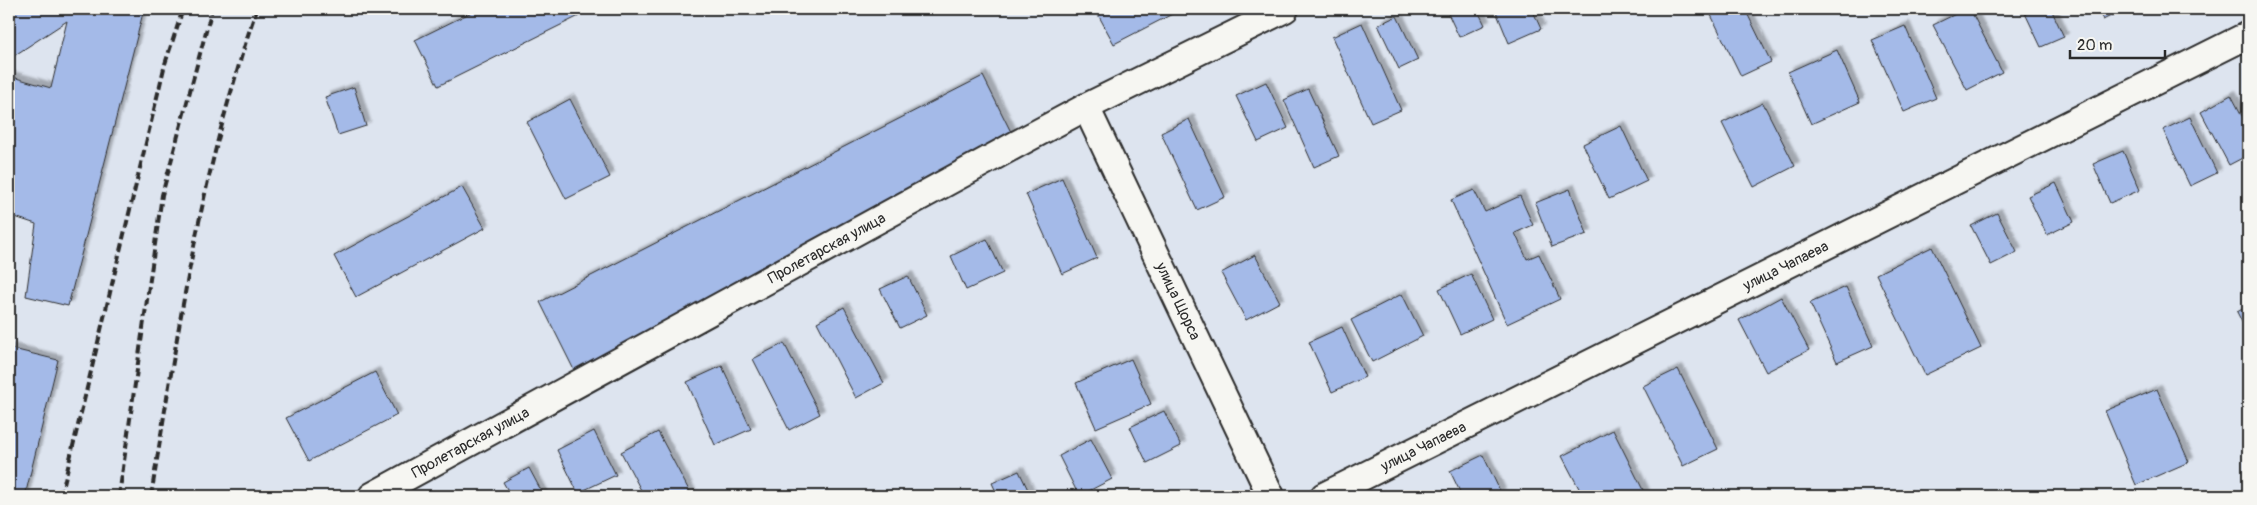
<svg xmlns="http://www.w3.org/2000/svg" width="2257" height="505" font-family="Pangolin,sans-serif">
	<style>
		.building { fill: #a4bae8; stroke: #2b2b2b; filter: url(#shadow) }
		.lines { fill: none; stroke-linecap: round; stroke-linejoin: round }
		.minor-casing { stroke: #2b2b2b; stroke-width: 30 }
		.minor { stroke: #f6f6f2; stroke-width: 26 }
		.rail { stroke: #2b2b2b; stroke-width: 4; stroke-dasharray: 8 4; stroke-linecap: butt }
		.labels { text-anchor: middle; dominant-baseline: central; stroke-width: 5; stroke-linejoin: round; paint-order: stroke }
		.street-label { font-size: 15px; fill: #2b2b2b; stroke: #f6f6f2 }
	</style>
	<defs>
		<filter id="shadow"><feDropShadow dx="4.5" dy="-4.5" stdDeviation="1" flood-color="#0004"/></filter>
	</defs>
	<rect width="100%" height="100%" fill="#dde4ef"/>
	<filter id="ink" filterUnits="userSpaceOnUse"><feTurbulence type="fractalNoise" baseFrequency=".02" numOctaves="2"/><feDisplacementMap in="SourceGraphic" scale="10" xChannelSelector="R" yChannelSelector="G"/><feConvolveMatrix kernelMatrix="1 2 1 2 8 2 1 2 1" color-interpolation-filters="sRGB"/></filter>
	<g filter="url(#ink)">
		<g class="building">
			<polygon points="9,9 144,9 68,306 26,296 36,224 9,215 9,76 51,88 67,21 9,59"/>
			<polygon points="478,9 575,9 579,16 438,86 415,40"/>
			<polygon points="1095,9 1182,9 1114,44"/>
			<polygon points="1446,9 1477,9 1485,25 1459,37"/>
			<polygon points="1495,9 1532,9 1541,29 1509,43"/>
			<polygon points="1708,9 1745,9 1771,62 1741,76"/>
			<polygon points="1966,9 1970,9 2002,72 1967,90 1933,25"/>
			<polygon points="2023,9 2051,9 2064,37 2041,47"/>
			<polygon points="2098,9 2125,9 2103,20"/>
			<polygon points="1397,16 1418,60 1399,69 1378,25"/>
			<polygon points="1362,23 1401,110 1371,123 1332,37"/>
			<polygon points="1905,26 1936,98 1904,112 1872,40"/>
			<polygon points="1837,50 1860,102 1811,124 1788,72"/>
			<polygon points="983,76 1017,144 574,370 540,302"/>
			<polygon points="1266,82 1288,128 1258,142 1236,96"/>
			<polygon points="354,87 366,126 338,135 325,97"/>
			<polygon points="1308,89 1339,156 1314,167 1284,100"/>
			<polygon points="2231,95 2248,127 2248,155 2229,165 2201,112"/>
			<polygon points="570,99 610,177 566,199 527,122"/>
			<polygon points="1763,103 1795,166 1754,187 1722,123"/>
			<polygon points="2190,117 2217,173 2190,186 2163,130"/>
			<polygon points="1189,119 1225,197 1197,210 1161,133"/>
			<polygon points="1621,126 1647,181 1609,199 1583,144"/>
			<polygon points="2123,151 2140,190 2110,203 2093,164"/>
			<polygon points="1062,178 1097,258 1062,274 1026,194"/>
			<polygon points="2056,183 2074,222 2047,235 2028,196"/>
			<polygon points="462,187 485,228 356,297 334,256"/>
			<polygon points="1570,189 1587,234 1552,247 1535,203"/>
			<polygon points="1474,190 1485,212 1520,196 1533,225 1515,233 1527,259 1539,254 1560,299 1507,324 1451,200"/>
			<polygon points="1997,213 2017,252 1991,265 1971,226"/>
			<polygon points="987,239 1003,273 966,290 951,256"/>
			<polygon points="1932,247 1981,348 1925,375 1876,274"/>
			<polygon points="1255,255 1280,302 1246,320 1221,273"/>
			<polygon points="1471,274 1492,319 1460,334 1439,289"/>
			<polygon points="908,276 927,315 900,328 880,289"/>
			<polygon points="1846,287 1873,346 1837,362 1810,303"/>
			<polygon points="1402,294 1423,336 1372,362 1351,320"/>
			<polygon points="1781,297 1809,350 1766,372 1739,320"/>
			<polygon points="2248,306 2248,334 2237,312"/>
			<polygon points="844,307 884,383 856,398 817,322"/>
			<polygon points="1342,327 1365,377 1332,392 1309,342"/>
			<polygon points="784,343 820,414 789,430 753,359"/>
			<polygon points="9,348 58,360 25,496 9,496"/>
			<polygon points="1131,359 1151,404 1096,428 1076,383"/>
			<polygon points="722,366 751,429 715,445 687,382"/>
			<polygon points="1678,369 1718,449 1683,466 1643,386"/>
			<polygon points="375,372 397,415 309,461 286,418"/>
			<polygon points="2157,389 2189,462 2136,485 2105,411"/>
			<polygon points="1164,411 1181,446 1147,463 1130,427"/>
			<polygon points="1613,430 1645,494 1641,496 1583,496 1562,456"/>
			<polygon points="594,431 616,475 578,493 557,450"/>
			<polygon points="658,432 692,496 644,496 621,452"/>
			<polygon points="1091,439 1112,479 1079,496 1059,456"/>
			<polygon points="1483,455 1501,493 1495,496 1462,496 1450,471"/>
			<polygon points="529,468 544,496 511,496 503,482"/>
			<polygon points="1019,471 1031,496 998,496 992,483"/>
		</g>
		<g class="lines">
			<defs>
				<g id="minor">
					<path id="s1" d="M 1086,107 L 1271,496"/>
					<path id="s2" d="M 372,496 L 1017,144 L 1086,107 L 1285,9"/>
					<path id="s3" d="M 1324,496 L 2248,35"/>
				</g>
			</defs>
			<use href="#minor" class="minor-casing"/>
			<use href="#minor" class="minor"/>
			<g class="rail">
				<polyline points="61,496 165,64 183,9"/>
				<polyline points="119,496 162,195 212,9"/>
				<path d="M 151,496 C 173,363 192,229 229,99 C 238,69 246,38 257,9"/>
			</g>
		</g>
	</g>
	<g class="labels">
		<g class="street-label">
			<text stroke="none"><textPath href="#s2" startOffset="518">Пролетарская улица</textPath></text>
			<text stroke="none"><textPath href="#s3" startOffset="516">улица Чапаева</textPath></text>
			<text stroke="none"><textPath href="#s1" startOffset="215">улица Щорса</textPath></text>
			<text stroke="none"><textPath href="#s2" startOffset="112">Пролетарская улица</textPath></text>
			<text stroke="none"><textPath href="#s3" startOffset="111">улица Чапаева</textPath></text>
		</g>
	</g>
	<rect width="2257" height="505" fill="none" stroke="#f6f6f2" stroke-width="30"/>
	<rect x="15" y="15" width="2227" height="475" fill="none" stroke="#2b2b2b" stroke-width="2" filter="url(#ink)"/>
	<path d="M2070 50v8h95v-8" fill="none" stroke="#2b2b2b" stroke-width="2.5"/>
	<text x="2077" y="50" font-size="15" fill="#2b2b2b" stroke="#f6f6f2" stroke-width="4" paint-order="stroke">20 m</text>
</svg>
